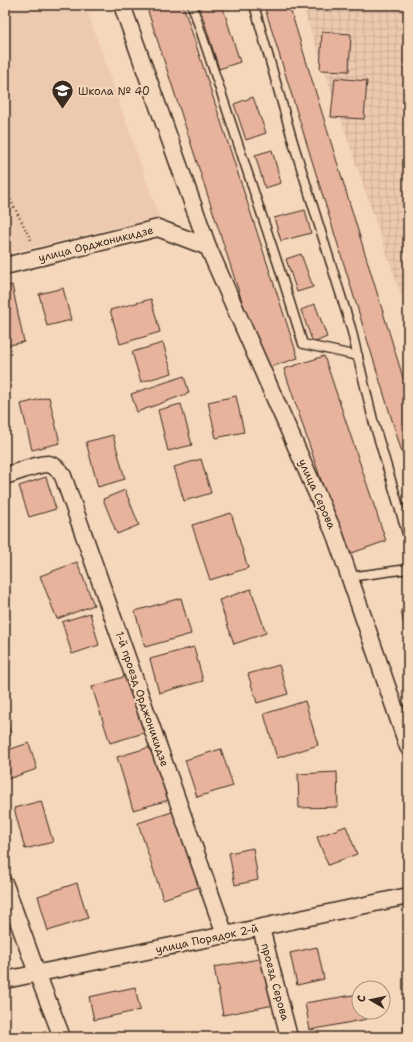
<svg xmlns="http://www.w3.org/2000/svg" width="413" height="1042" font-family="'Shantell Sans',sans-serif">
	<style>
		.built { fill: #edc9af }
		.industrial { fill: url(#industrial-grid) }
		.building { fill: #e7b39d; stroke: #3b2a1e }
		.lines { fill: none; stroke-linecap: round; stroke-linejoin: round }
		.service-casing { stroke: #3b2a1e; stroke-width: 11 }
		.minor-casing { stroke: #3b2a1e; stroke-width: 19 }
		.path { stroke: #3b2a1e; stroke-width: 2.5; stroke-dasharray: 1 3; stroke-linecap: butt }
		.service { stroke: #f5d7bb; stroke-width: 8 }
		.minor { stroke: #f5d7bb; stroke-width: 16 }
		.labels { text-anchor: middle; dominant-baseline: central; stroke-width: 4; stroke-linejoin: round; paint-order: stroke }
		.poi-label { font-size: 11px; fill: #3b2a1e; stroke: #f5d7bb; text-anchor: start }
		.street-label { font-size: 11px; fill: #3b2a1e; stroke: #f5d7bb }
	</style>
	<defs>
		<pattern id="industrial-grid" width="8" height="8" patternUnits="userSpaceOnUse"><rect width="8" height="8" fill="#edc9af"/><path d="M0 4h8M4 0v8" fill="none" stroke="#ccad96"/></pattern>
	</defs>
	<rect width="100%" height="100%" fill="#f5d7bb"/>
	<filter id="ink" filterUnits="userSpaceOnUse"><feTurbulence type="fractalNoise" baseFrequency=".025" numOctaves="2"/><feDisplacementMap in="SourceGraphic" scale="8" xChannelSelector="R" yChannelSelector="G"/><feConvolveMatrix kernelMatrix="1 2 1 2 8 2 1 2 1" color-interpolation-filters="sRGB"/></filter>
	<g filter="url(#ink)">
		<polygon class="built" points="5,5 85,5 159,217 5,254"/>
		<polygon class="industrial" points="302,5 408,5 408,316"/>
		<g class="building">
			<polygon points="146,5 183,5 298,358 264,369"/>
			<polygon points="199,5 222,5 240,62 219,69"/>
			<polygon points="264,5 289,5 408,394 408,472"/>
			<polygon points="322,32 351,34 349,71 320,70"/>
			<polygon points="335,78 367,81 364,119 331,117"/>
			<polygon points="253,97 266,133 246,140 234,104"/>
			<polygon points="272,150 281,183 265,188 255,155"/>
			<polygon points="305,210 311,233 281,241 274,218"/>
			<polygon points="301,254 313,287 297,292 286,259"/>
			<polygon points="12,285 24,342 5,346 5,287"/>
			<polygon points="63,288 71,320 47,326 39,294"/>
			<polygon points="151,299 160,332 120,344 110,310"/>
			<polygon points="315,304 327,337 313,343 301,310"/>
			<polygon points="163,343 172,373 141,382 132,352"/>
			<polygon points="324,356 386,541 346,555 284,369"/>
			<polygon points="184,376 189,393 137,412 131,394"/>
			<polygon points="236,396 244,432 216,438 208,402"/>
			<polygon points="49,397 60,443 32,450 21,404"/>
			<polygon points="181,404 192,445 168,451 158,410"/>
			<polygon points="113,435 125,479 98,487 86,442"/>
			<polygon points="201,459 211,493 184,501 174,467"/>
			<polygon points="46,477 56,509 29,517 19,486"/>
			<polygon points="125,490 139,525 117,534 103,499"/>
			<polygon points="231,513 248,568 210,580 192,525"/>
			<polygon points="77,562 94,605 57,619 40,576"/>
			<polygon points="251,589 266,633 234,644 219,600"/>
			<polygon points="181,598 191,634 145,647 135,611"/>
			<polygon points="408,609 408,645 401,610"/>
			<polygon points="90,613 99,645 72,654 62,622"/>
			<polygon points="194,647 203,681 159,693 150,659"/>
			<polygon points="279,665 288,694 257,703 248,674"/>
			<polygon points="126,676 144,733 110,743 92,687"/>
			<polygon points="305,701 318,745 277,758 264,714"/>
			<polygon points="5,716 11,735 5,737"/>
			<polygon points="29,743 37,769 5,780 5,751"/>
			<polygon points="157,745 173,799 133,810 117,757"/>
			<polygon points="221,749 233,786 197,797 185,760"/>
			<polygon points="337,772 338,807 299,808 298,774"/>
			<polygon points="41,801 53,842 25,849 14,808"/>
			<polygon points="175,811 199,887 163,899 138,823"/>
			<polygon points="346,826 357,854 328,865 317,837"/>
			<polygon points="253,848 258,880 235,885 229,853"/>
			<polygon points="77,883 88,918 48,931 38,896"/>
			<polygon points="317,947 324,979 297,985 290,953"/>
			<polygon points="265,958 274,1005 223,1015 214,967"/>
			<polygon points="135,987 140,1010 94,1020 89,997"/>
			<polygon points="359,994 359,1012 365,1012 367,1019 310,1030 305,1003"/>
			<polygon points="408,1025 408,1037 406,1037 403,1027"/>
			<polygon points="25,1031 26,1037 5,1037 5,1036"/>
		</g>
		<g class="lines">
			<defs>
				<g id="service">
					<polyline points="192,5 278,264 303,344 358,356"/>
					<polyline points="254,5 293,142 351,328 373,420 408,537"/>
					<polyline points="349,577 408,569"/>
				</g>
				<g id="minor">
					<polyline points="122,5 208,247 335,535 408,747"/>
					<polyline points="5,266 158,228 208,247"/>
					<path d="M 5,476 C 15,473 39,463 48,464 C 55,465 59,470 63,476 L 225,935"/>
					<polyline points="5,885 37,973 62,1037"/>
					<polyline points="261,928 289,1037"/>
					<polyline points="5,980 225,935 408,896"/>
				</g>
			</defs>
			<use href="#service" class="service-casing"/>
			<use href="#minor" class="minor-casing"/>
			<polyline class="path" points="5,189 32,242"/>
			<use href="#service" class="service"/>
			<use href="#minor" class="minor"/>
		</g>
	</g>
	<defs>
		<symbol id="school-pin" viewBox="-11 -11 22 30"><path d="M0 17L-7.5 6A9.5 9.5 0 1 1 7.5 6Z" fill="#3b2a1e" stroke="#f5d7bb"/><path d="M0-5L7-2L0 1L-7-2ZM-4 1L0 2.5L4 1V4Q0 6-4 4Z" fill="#fff"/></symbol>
	</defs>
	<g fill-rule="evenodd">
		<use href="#school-pin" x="50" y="78" width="25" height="34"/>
	</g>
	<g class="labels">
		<g class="poi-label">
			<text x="78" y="91">Школа № 40</text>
		</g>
		<g class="street-label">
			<text transform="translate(96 244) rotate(-14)">улица Орджоникидзе</text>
			<text transform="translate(317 494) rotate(66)">улица Серова</text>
			<text transform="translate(142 699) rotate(71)">1-й проезд Орджоникидзе</text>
			<text transform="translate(207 939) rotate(-12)">улица Порядок 2-й</text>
			<text transform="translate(275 982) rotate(75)">проезд Серова</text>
		</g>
	</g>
	<rect width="413" height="1042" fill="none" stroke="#f5d7bb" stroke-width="20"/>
	<rect x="10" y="10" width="393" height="1022" fill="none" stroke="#3b2a1e" stroke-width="1.5" filter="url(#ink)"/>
	<g transform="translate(371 1000) rotate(279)"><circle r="19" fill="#f5d7bb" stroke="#ab927c"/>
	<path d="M0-3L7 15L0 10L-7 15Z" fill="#3b2a1e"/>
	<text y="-6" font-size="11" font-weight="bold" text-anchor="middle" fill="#3b2a1e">С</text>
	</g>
</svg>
